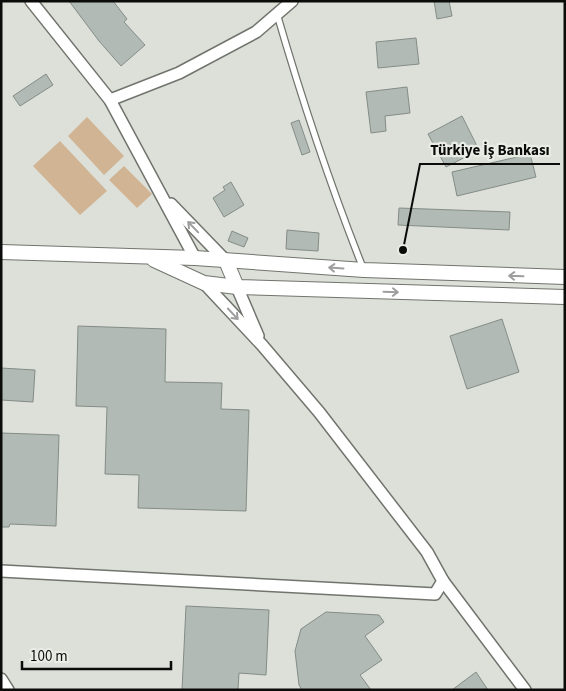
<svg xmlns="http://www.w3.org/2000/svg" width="566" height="691" font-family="'Source Sans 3',sans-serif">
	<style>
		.green { fill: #d1b494 }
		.building { fill: #b2bab5; stroke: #848c87 }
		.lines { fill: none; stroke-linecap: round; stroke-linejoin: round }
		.service-casing { stroke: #71746d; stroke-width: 8 }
		.minor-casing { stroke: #71746d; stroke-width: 14 }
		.tertiary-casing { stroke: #71746d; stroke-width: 16 }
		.service { stroke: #fff; stroke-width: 5.5 }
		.minor { stroke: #fff; stroke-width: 11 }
		.tertiary { stroke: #fff; stroke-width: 14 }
		.oneway { stroke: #9d9e9d }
		.leader { fill: none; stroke: #0b0c0a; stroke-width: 2 }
		.callout-dot { fill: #0b0c0a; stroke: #e9ede5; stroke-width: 2 }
		.callout-label { font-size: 15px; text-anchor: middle; font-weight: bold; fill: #0b0c0a; stroke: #e9ede5; stroke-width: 4.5; stroke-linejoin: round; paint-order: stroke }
	</style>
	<rect width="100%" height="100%" fill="#dce0d8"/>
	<g class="green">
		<polygon points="87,117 124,156 104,175 68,136"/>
		<polygon points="60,141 107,191 80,215 33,166"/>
		<polygon points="124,166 152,194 137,208 109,180"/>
	</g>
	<g class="building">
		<polygon points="69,1 113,1 127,19 124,22 145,45 121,66 99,41"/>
		<polygon points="434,1 449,1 452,16 437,19"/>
		<polygon points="416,38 419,64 378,68 376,42"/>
		<polygon points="46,74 53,85 20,106 13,96"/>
		<polygon points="407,87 410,113 385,116 386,131 371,133 366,92"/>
		<polygon points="462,116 479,150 446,167 428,134"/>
		<polygon points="299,120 310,152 302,155 291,123"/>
		<polygon points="530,154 536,177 457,196 452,172"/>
		<polygon points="231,182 244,205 224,217 213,198 225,190 223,187"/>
		<polygon points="399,208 510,212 509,230 398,225"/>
		<polygon points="287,230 319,233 318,251 286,249"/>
		<polygon points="232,231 248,238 244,247 228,241"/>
		<polygon points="502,319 519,372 467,389 450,336"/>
		<polygon points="78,326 166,329 165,382 222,383 221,409 249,410 246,511 138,508 139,475 105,474 107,407 76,406"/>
		<polygon points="1,368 35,370 33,402 1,400"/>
		<polygon points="1,433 59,435 56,526 10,524 9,527 1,527"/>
		<polygon points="186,606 269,610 266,675 239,673 238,690 182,690"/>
		<polygon points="326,612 379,615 384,622 365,636 382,660 360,675 371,690 302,690 299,685 295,651 301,629"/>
		<polygon points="476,672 488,690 452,690"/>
	</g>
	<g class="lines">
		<defs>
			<path id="service" d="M 277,14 C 302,100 330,185 363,268"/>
			<g id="minor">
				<polyline points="31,1 110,100 195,258"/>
				<polyline points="110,100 179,73 256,32 292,1"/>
				<polyline points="171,204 226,261"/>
				<polyline points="237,287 258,336"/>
				<polyline points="1,571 435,594 443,581 427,552 319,412 262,345 204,283"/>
				<polyline points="443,581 525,690"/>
				<polyline points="1,679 8,690"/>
			</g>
			<g id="tertiary">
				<polyline points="1,252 195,258 364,270 565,277"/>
				<polyline points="154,260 204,283 237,287 565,297"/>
				<polyline points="226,261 237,287"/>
			</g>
		</defs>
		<use href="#service" class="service-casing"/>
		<use href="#minor" class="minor-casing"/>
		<use href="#tertiary" class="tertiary-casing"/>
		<use href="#service" class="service"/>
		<use href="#minor" class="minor"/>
		<use href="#tertiary" class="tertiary"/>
	</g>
	<defs><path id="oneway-shaft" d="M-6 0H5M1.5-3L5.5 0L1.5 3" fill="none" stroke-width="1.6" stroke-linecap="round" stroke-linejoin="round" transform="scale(1.25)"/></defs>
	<g class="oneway">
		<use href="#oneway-shaft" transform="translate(193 227) rotate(-134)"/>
		<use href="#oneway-shaft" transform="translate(336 268) rotate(-176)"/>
		<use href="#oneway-shaft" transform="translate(516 276) rotate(-178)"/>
		<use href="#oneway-shaft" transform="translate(391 292) rotate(2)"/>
		<use href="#oneway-shaft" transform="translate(233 314) rotate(47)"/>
	</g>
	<path class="leader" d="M403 250L420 164H560"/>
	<circle class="callout-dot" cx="403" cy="250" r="5"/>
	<g class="callout-label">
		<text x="490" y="155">Türkiye İş Bankası</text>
	</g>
	<rect width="566" height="691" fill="none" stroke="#0b0c0a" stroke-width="5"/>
	<path d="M22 661v8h149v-8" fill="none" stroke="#0b0c0a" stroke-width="2.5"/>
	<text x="30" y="661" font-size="15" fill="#0b0c0a" stroke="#e9ede5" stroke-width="4" paint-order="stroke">100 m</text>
</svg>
